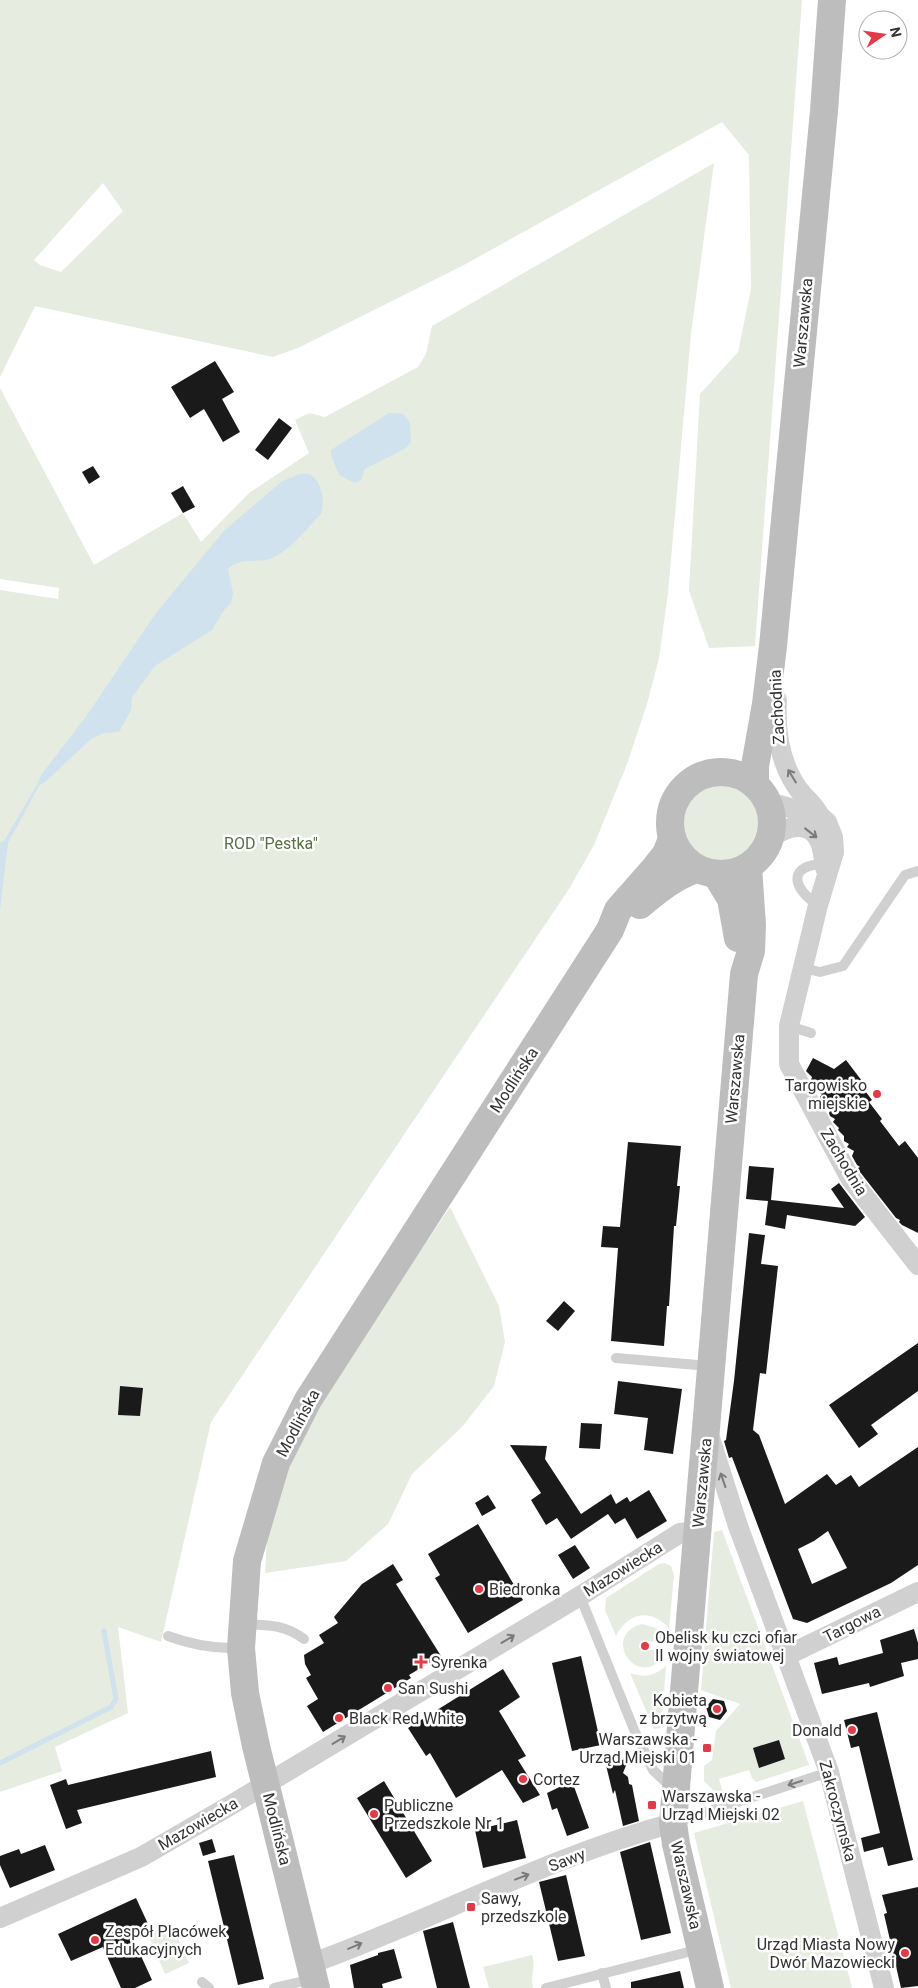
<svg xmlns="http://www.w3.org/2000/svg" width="918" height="1988" font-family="Roboto,sans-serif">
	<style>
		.green { fill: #e6ecdf; fill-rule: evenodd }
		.water { fill: #cfe2ee }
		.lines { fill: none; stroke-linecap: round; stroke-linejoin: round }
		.stream { stroke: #cfe2ee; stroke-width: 5 }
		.building { fill: #1a1a1a; fill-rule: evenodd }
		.lane { stroke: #d0d0d0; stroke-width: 10 }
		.street { stroke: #d0d0d0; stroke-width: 20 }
		.secondary { stroke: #bdbdbd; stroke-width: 28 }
		.oneway { stroke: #7a7a7a }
		.poi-dot { fill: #e63946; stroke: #fff; stroke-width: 2 }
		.labels { text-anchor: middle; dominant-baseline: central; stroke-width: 5; stroke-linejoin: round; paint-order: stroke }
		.street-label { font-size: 16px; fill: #333; stroke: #fff }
		.park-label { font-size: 16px; fill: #56703f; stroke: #fff }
		.poi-label { font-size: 16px; fill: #333; stroke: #fff; text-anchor: start }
	</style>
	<rect width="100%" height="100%" fill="#fff"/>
	<g class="green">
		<path d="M 0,0 L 802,0 L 755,646 L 709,648 L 689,591 L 700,394 L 738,352 L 751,289 L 749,155 L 722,122 L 462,266 L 300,347 L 273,357 L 35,306 L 0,377 ZM 103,183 L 123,211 L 61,272 L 40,265 L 34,260 Z"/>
		<polygon points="714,163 691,334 668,593 659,658 647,704 627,764 594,845 569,889 211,1422 161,1642 118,1627 128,1713 55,1747 62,1771 0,1792 0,590 58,599 59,588 0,579 0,388 94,565 183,513 201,542 249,493 309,453 295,420 309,413 325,417 418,367 426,354 432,326"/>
		<circle cx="721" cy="823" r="40"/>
		<polygon points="450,1207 499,1306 505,1342 494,1386 462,1427 412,1474 388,1524 346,1561 265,1573 268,1520 284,1465 313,1410"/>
		<polygon points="722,1530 809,1765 756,1782 752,1778 749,1770 719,1779 723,1793 717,1794 704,1781 704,1766 712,1760 716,1731 740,1704 701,1690 714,1532"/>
		<path d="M 664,1563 L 671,1566 L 674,1575 L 669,1628 C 651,1608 628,1612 616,1636 L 605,1610 L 606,1598 L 659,1564 Z"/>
		<path d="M 642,1624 L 656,1628 L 664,1638 L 662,1641 L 643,1642 L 643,1650 L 662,1650 L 664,1653 C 642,1694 598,1636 642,1624 Z"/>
		<path d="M 666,1666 L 661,1728 L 654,1729 L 630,1673 C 645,1678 654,1676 666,1666 Z"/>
		<polygon points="803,1801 852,1988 731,1988 694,1833"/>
		<polygon points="171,1923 189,1963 165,1974 148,1934"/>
		<path d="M 532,1955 C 536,1968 530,1976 533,1988 L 489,1988 L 483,1967 Z"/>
	</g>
	<g class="water">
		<polygon points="389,413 403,414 410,422 411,442 406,448 365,469 361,480 355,483 339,475 331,455 331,450"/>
		<path d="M 299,474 C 303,474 307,473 311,475 C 322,482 325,503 321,514 C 306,529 291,550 272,558 C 259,564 240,556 228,569 L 233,593 L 231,603 L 224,610 L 212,630 L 155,666 L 132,697 L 131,710 L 119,732 L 104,733 L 91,739 L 44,783 L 40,784 L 8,843 L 0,910 L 0,843 L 4,841 L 38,783 L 41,775 L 85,718 L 156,613 L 224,531 L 281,482 Z"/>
	</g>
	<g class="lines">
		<polyline class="stream" points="0,1763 111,1707 116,1699 104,1631"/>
	</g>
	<g class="building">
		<polygon points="215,361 234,392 222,399 240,432 223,442 204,409 190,418 171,387"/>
		<polygon points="279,418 292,428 268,460 255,450"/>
		<polygon points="93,466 100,477 89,484 82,472"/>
		<polygon points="183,486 195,507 183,513 171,493"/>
		<polygon points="813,1058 834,1069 846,1060 862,1081 859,1083 872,1100 869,1102 882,1119 880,1121 899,1146 905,1141 918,1158 918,1233 902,1225 899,1222 900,1220 896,1218 860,1172 858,1168 860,1167 857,1165 852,1156 854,1151 847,1147 849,1144 844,1141 844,1136 838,1130 839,1128 833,1122 835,1119 830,1116 829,1113 830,1111 826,1109 824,1105 826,1102 820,1097 822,1094 817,1092 815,1088 817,1086 811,1080 812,1077 806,1071"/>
		<polygon points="628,1142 681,1146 677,1186 680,1186 676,1226 674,1226 669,1306 667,1306 664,1346 611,1341 618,1248 601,1247 603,1226 620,1227"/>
		<polygon points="749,1166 774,1168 771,1200 844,1208 831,1189 839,1183 865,1217 855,1226 787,1215 785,1229 765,1225 768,1201 746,1199"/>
		<path d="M 749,1233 L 765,1235 L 761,1264 L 778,1266 L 766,1374 L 760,1373 L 753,1430 L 759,1435 L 785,1504 L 827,1474 L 836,1485 L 851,1475 L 859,1487 L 918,1447 L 918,1565 L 891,1583 L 807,1623 L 793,1619 L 732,1457 L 729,1458 L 724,1441 L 726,1440 L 734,1381 ZM 828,1531 L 847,1568 L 812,1584 L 798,1549 L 814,1541 Z"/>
		<polygon points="564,1301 575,1311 558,1331 546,1321"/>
		<polygon points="918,1343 918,1391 871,1425 878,1434 859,1448 829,1405"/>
		<polygon points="618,1381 682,1389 673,1454 644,1450 648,1418 614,1414"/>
		<polygon points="120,1386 143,1388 140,1416 118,1415"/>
		<polygon points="581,1423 602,1424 600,1449 579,1448"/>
		<polygon points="510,1445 547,1446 545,1459 581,1514 611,1494 616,1504 627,1497 630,1502 649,1490 667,1521 637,1539 625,1518 615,1524 608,1514 571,1539 557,1518 546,1525 531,1500 541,1493"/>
		<polygon points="488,1495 496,1508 482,1516 475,1503"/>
		<polygon points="478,1524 523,1600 468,1633 435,1578 440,1575 428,1554"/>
		<polygon points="575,1545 590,1568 573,1579 558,1555"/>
		<polygon points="393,1564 403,1580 396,1584 441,1656 409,1675 411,1678 323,1732 307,1706 318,1699 306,1678 311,1675 305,1664 304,1655 324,1643 319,1635 338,1623 334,1617 362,1584"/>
		<polygon points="914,1629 918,1643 918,1659 901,1663 904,1676 870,1687 869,1683 822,1694 814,1663 837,1657 839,1665 883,1653 880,1640"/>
		<polygon points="581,1656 601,1745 572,1751 552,1663"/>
		<polygon points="503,1669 520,1697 499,1711 526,1756 518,1760 540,1795 523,1803 502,1770 456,1798 430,1753 426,1756 408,1728"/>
		<polygon points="713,1699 724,1701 727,1711 720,1720 709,1717 706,1707"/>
		<polygon points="877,1712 913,1860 888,1866 883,1847 864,1852 861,1838 880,1833 859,1746 851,1748 844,1720"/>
		<polygon points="779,1740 785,1759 759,1768 753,1748"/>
		<polygon points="211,1751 216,1777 77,1810 82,1823 66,1829 50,1785 66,1779 68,1785"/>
		<polygon points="604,1757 611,1763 629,1758 623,1773 628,1777 629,1784 632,1785 639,1821 623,1826 615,1790 613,1794"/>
		<polygon points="384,1781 432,1861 406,1878 357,1798"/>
		<polygon points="572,1781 589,1828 567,1836 557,1808 552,1810 547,1793"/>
		<polygon points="517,1820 526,1858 483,1868 475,1830"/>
		<polygon points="212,1839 216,1852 203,1856 199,1843"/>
		<polygon points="650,1842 671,1933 641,1940 620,1852"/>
		<polygon points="45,1845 55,1870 10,1888 0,1865 0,1856 19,1849 21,1854"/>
		<polygon points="234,1855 264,1979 238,1985 208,1861"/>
		<polygon points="566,1875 585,1956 558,1961 539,1882"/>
		<polygon points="918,1887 918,1986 901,1988 884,1914 887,1913 882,1895"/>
		<polygon points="136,1898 149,1926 131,1934 152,1980 135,1988 121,1988 103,1947 71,1961 58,1934"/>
		<polygon points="453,1922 470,1988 437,1988 423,1931"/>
		<polygon points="394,1949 402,1978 382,1984 383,1988 354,1988 350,1965 378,1955 378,1953"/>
		<polygon points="680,1971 684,1988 631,1988 631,1982"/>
	</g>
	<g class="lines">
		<g class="lane">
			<path d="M 818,905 C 792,888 787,865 824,864"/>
			<polyline points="803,968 820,972 843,966 905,875 918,871"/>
			<polyline points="789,1026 811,1033"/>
			<polyline points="616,1358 709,1366"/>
			<polyline points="580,1596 635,1732 653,1770 672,1788"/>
			<path d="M 243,1624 C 267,1625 284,1624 304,1639"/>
			<path d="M 168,1636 C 192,1645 214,1649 240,1648"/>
			<polyline points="676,1822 829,1772"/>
			<polyline points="602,1973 606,1988"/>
			<polyline points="202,1982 209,1988"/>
			<polyline points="274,1988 312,1979"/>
			<polyline points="546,1988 700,1949"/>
		</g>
		<g class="street">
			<path d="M 777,700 C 775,734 780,768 803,795 C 811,803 814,805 820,816"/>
			<polyline points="770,806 779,805 820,816 827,822 833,837 834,852 818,905 789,1026 789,1064 850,1178 918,1265"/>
			<path d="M 771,838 C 785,827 809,819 819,840 C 823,848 824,859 825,868"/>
			<polyline points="710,1438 738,1526 829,1772 884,1988"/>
			<polyline points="786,1656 918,1592"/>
			<polyline points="0,1918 141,1857 231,1805 580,1596 680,1533 698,1531"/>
			<path d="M 310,1964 C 432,1920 548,1857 673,1823"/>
		</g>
		<g class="secondary">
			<circle cx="721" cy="823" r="51"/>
			<polyline points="755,784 755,766 766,704 773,646 824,111 832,0"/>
			<polyline points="716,874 731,899 738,938"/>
			<path d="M 640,905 C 658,890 675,876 697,869"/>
			<polyline points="316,1988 256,1746 245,1693 241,1648 247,1561 276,1463 308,1400 610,930 618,910 655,868 666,854 672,839"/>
			<polyline points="710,1988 676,1844 673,1823 744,974 751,951 752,925 748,867"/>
		</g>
	</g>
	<defs><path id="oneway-shaft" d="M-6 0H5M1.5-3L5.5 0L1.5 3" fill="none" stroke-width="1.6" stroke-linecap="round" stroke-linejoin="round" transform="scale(1.25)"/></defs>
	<g class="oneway">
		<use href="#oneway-shaft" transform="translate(792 776) rotate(-121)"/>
		<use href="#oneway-shaft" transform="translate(811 833) rotate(38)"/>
		<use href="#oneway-shaft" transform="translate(723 1480) rotate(-109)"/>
		<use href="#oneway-shaft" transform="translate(508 1639) rotate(-31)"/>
		<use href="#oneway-shaft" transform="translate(339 1740) rotate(-31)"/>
		<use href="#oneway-shaft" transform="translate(795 1783) rotate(162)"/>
		<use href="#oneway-shaft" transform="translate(522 1877) rotate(-21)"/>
		<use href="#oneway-shaft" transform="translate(355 1946) rotate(-23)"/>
	</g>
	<g class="poi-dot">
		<circle cx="877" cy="1094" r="5"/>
		<circle cx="479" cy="1589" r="5"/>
		<circle cx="645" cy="1646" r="5"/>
		<path d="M418.5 1654.5h5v5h5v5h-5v5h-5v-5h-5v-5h5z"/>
		<circle cx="388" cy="1688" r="5"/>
		<circle cx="717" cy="1709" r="5"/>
		<circle cx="339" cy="1718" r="5"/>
		<circle cx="852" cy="1730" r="5"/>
		<rect x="702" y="1743" width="10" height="10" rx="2.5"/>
		<circle cx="523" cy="1779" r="5"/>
		<rect x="647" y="1800" width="10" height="10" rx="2.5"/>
		<circle cx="374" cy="1814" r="5"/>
		<rect x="466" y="1902" width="10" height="10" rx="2.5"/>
		<circle cx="95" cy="1940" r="5"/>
		<circle cx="905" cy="1953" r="5"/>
	</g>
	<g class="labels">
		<g class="street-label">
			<text transform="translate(803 323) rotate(-85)">Warszawska</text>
			<text transform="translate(777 707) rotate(-93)">Zachodnia</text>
			<text transform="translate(735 1079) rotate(-85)">Warszawska</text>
			<text transform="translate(514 1080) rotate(-57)">Modlińska</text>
			<text transform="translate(844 1162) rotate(59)">Zachodnia</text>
			<text transform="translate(298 1423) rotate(-62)">Modlińska</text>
			<text transform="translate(702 1483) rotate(-85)">Warszawska</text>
			<text transform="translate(623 1569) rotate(-32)">Mazowiecka</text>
			<text transform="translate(852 1624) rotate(-27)">Targowa</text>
			<text transform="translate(838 1811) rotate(75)">Zakroczymska</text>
			<text transform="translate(198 1824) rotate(-30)">Mazowiecka</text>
			<text transform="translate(277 1829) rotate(76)">Modlińska</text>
			<text transform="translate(567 1860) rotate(-21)">Sawy</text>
			<text transform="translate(686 1885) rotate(77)">Warszawska</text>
		</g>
		<g class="park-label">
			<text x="271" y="843">ROD "Pestka"</text>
		</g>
		<g class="poi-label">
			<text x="867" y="1085" text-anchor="end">Targowisko<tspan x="867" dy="18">miejskie</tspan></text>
			<text x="489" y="1589">Biedronka</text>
			<text x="655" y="1637">Obelisk ku czci ofiar<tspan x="655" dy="18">II wojny światowej</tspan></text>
			<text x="431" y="1662">Syrenka</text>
			<text x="398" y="1688">San Sushi</text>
			<text x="707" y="1700" text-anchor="end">Kobieta<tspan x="707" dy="18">z brzytwą</tspan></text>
			<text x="349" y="1718">Black Red White</text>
			<text x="842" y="1730" text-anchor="end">Donald</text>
			<text x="697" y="1739" text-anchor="end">Warszawska -<tspan x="697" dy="18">Urząd Miejski 01</tspan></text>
			<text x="533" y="1779">Cortez</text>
			<text x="662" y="1796">Warszawska -<tspan x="662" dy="18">Urząd Miejski 02</tspan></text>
			<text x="384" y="1805">Publiczne<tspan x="384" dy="18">Przedszkole Nr 1</tspan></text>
			<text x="481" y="1898">Sawy,<tspan x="481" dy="18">przedszkole</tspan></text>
			<text x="105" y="1931">Zespół Placówek<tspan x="105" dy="18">Edukacyjnych</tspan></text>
			<text x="895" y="1944" text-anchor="end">Urząd Miasta Nowy<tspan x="895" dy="18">Dwór Mazowiecki</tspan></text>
		</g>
	</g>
	<g transform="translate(883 35) rotate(77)"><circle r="24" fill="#ffffff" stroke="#adadad"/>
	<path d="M0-4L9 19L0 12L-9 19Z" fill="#e63946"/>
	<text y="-8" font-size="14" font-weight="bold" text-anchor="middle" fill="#333333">N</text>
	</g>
</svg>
